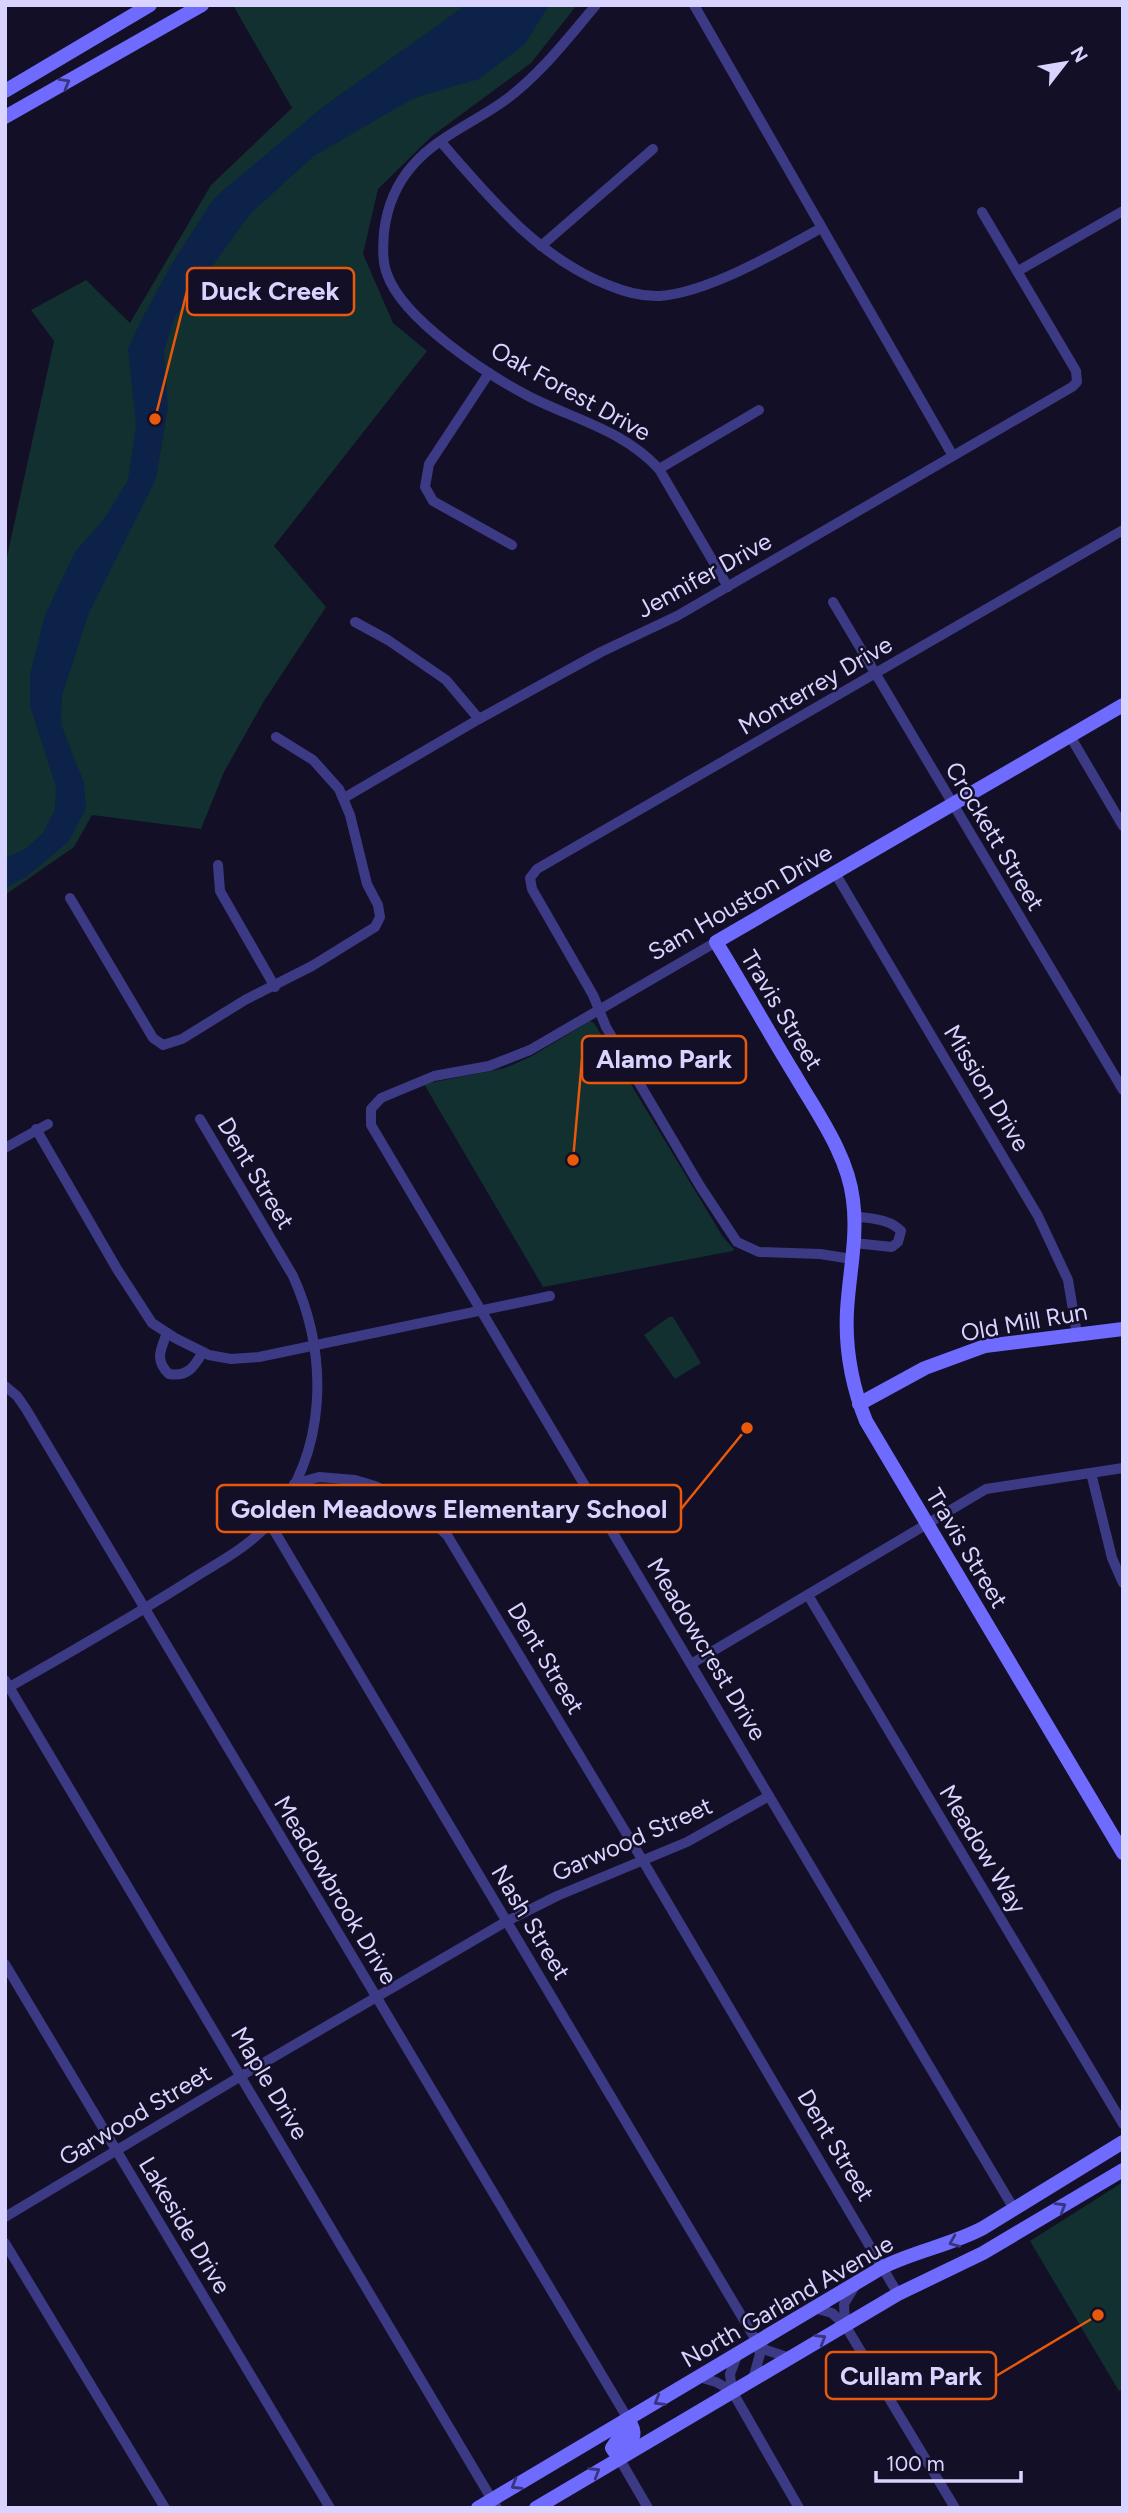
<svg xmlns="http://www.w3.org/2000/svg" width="1128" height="2513" font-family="Figtree,sans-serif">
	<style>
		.green { fill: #12302f }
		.water { fill: #0c2248 }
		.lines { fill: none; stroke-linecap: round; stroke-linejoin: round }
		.street { stroke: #3d3a85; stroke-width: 10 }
		.secondary { stroke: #6f6bff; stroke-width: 14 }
		.oneway { stroke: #38347d }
		.labels { text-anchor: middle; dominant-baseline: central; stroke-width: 5; stroke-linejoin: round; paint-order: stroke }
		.street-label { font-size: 24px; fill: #d9d4ff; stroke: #130f26 }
		.leader { fill: none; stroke: #e8590c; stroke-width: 2.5 }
		.callout-dot { fill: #e8590c; stroke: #130f26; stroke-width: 2.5 }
		.callout { fill: #130f26; stroke: #e8590c; stroke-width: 2.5 }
		.callout-label { font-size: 26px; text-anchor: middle; font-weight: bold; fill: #d9d4ff }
	</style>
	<rect width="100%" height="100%" fill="#130f26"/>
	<g class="green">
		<polygon points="233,5 577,5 531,63 432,136 378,189 363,254 393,323 427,351 274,546 326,607 264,701 224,772 201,829 92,815 74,847 5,895 5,566 54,341 31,310 86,280 130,323 211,185 292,108"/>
		<polygon points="590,1021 594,1023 723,1237 734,1249 733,1251 543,1287 424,1084 505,1068 532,1056"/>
		<polygon points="669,1317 673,1317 701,1363 675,1379 644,1335"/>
		<polygon points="1123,2182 1123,2389 1119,2391 1030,2241"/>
	</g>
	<polygon class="water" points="466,5 549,5 525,44 479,79 414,98 314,156 251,213 175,317 164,351 168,407 156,479 89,613 62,695 61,724 84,783 86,809 68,842 26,877 5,888 5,858 25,849 43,833 55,809 56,787 30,706 30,675 45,615 75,552 104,519 128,480 136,426 128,348 144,315 173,262 214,198 324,106"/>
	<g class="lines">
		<g class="street">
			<path d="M 596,5 C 567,39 540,75 504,101 C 475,122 437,137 413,165 C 396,184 387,207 384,232 C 383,246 382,261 387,274 C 403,320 488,375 530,397 C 576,420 623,430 659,469 L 728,587"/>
			<polyline points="694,5 953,456"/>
			<path d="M 441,142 C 490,198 537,257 608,285 C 625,292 642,297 660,296 C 709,292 778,252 821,228"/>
			<polyline points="541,246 653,149"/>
			<polyline points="1018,271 1123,211"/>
			<polyline points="489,373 429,464 425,487 433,501 512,545"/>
			<polyline points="659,469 759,410"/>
			<polyline points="833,602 1123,1090"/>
			<polyline points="355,622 388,640 446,680 479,719"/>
			<polyline points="1070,736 1123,826"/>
			<polyline points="344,798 479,719 601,652 677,616 1072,387 1077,382 1076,371 982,212"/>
			<polyline points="218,865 220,891 275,987"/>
			<polyline points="835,873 1038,1216 1068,1280 1077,1334"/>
			<polyline points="70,898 153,1038 163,1045 182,1039 245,1000 312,966 375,927 380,917 378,905 367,884 350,815 339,789 313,760 276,737"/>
			<polyline points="716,942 530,1050 489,1066 434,1076 381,1098 371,1109 371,1125 1014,2209"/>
			<polyline points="36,1129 117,1269 152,1323 175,1338 209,1355 231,1359 259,1357 550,1296"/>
			<polyline points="5,1148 48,1124"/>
			<path d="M 854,1216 C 870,1219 889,1218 901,1231 L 898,1242 L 892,1247 L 854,1243"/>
			<polyline points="852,1259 820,1254 759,1252 737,1242 700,1186 606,1027 593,995 532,889 530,878 537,869 1123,530"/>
			<path d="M 167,1333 C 161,1349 154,1360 169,1374 C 188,1377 194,1367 203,1352"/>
			<polyline points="5,1386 17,1396 26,1409 628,2419"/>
			<polyline points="1091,1473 1112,1558 1123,1583"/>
			<polyline points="294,1484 319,1477 355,1480 375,1486 413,1504 447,1535 643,1861 898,2294"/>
			<polyline points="269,1522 757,2342 760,2354 753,2379"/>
			<polyline points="808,1595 1123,2124"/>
			<polyline points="691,1664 986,1489 1123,1468"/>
			<polyline points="5,1680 497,2508"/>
			<path d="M 6,1689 C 67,1654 129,1619 189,1581 C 217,1563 248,1548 270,1522 C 328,1452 329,1356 293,1276 L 200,1119"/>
			<polyline points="5,1964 330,2508"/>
			<polyline points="5,2217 241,2076 507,1921 557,1896 687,1842 769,1796"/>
			<polyline points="5,2243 165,2508"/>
			<polyline points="814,2308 832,2313 845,2325 955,2508"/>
			<polyline points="845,2324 844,2304 855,2286"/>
			<polyline points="758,2343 766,2350 790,2358"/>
			<polyline points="738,2353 730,2374 732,2391 799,2508"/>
			<polyline points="699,2377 716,2382 732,2391"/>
			<polyline points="619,2458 648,2508"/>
		</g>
		<g class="secondary">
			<polyline points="5,91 150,5"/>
			<polyline points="5,117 202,5"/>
			<path d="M 1123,705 L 716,942 C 743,986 768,1031 795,1075 C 817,1113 848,1155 853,1200 C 858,1237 849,1274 847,1311 C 845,1349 852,1386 866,1421 L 1123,1853"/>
			<polyline points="859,1404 925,1368 985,1346 1123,1329"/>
			<path d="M 623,2450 C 635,2438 637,2433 628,2419"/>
			<polyline points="619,2458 612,2448 625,2429 628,2419"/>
			<path d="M 478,2508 L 883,2267 C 915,2251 951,2245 983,2228 L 1123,2142"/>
			<polyline points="536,2508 898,2294 983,2253 1123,2170"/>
		</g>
	</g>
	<defs><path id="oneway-chevron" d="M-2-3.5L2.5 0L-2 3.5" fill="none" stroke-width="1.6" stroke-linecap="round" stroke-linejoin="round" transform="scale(1.75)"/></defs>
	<g class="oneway">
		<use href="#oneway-chevron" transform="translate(65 83) rotate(-30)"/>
		<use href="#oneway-chevron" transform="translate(1061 2207) rotate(-31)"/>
		<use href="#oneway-chevron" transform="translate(954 2242) rotate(158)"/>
		<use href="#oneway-chevron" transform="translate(821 2339) rotate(-31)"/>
		<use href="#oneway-chevron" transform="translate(659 2401) rotate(149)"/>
		<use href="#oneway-chevron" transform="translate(595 2472) rotate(-31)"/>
		<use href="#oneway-chevron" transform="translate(516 2485) rotate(149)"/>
	</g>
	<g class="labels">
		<g class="street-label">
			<text transform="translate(571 391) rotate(29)">Oak Forest Drive</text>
			<text transform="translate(704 575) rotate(-29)">Jennifer Drive</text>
			<text transform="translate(815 685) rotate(-30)">Monterrey Drive</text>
			<text transform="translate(995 836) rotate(59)">Crockett Street</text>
			<text transform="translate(740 902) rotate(-30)">Sam Houston Drive</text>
			<text transform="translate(782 1010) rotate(59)">Travis Street</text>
			<text transform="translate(987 1088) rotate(59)">Mission Drive</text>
			<text transform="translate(256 1173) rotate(59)">Dent Street</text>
			<text transform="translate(1024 1322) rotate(-10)">Old Mill Run</text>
			<text transform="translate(967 1548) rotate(59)">Travis Street</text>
			<text transform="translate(707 1649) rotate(59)">Meadowcrest Drive</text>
			<text transform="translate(546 1658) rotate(59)">Dent Street</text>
			<text transform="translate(632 1839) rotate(-24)">Garwood Street</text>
			<text transform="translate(983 1849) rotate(59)">Meadow Way</text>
			<text transform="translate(336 1890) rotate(59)">Meadowbrook Drive</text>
			<text transform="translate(531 1922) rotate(59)">Nash Street</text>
			<text transform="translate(270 2083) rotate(59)">Maple Drive</text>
			<text transform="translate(135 2115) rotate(-31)">Garwood Street</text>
			<text transform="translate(836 2145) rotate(59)">Dent Street</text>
			<text transform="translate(185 2225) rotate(59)">Lakeside Drive</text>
			<text transform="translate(787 2301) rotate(-30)">North Garland Avenue</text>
		</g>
	</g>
	<path class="leader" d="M155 419L187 291M573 1160L582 1059M747 1428L681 1509M1098 2315L996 2376"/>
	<g class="callout-dot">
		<circle cx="155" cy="419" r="7"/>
		<circle cx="573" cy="1160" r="7"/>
		<circle cx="747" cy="1428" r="7"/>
		<circle cx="1098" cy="2315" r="7"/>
	</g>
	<g class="callout">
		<rect x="187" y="268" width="167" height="47" rx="7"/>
		<rect x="582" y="1036" width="164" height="47" rx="7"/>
		<rect x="217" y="1485" width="464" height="47" rx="7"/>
		<rect x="826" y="2352" width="170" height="47" rx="7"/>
	</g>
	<g class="callout-label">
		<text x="270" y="300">Duck Creek</text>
		<text x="664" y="1068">Alamo Park</text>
		<text x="449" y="1518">Golden Meadows Elementary School</text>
		<text x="911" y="2385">Cullam Park</text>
	</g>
	<rect width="1128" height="2513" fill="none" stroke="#d9d4ff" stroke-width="14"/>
	<g transform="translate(1065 63) rotate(59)" stroke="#130f26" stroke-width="5" paint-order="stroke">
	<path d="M0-5L12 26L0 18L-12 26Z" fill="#d9d4ff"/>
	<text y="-10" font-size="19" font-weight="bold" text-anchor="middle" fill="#d9d4ff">N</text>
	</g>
	<path d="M876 2471v10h145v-10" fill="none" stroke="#d9d4ff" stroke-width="3.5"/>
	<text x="886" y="2471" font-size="21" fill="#d9d4ff" stroke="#130f26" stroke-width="5" paint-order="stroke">100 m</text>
</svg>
